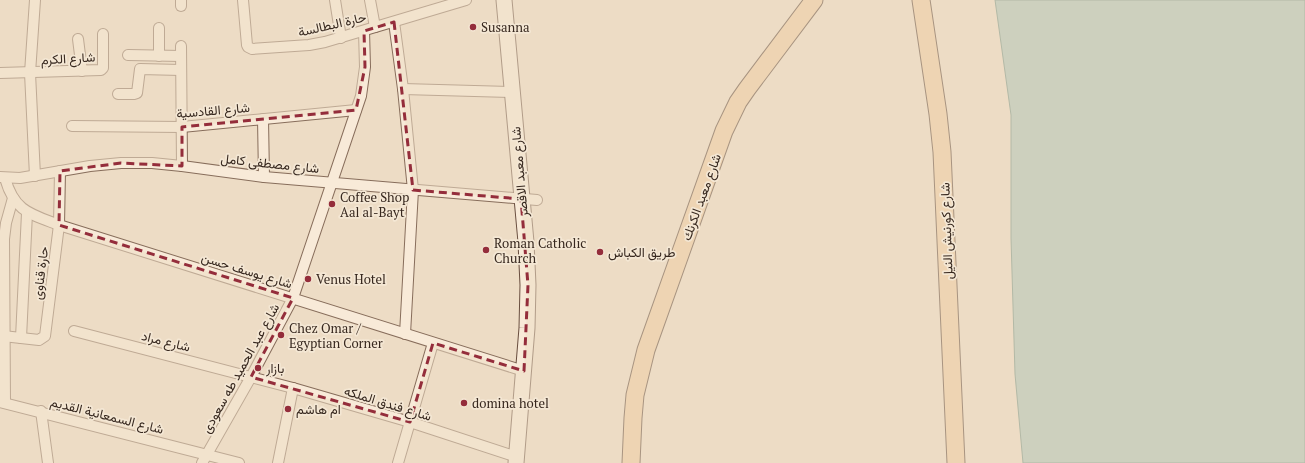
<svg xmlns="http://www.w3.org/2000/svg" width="1305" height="463" font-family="'PT Serif',Vazirmatn,serif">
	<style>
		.water { fill: #a6c0b5; stroke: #6d8e82 }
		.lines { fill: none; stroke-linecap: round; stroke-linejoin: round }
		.street-casing { stroke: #876d5b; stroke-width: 12 }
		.secondary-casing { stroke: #694e3f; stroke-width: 17 }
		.primary-casing { stroke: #553c2f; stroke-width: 19 }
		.street { stroke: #f8ead8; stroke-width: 10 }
		.secondary { stroke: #f8ead8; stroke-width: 15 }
		.primary { stroke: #efcb9e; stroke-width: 17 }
		.marked { fill: none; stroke: #942d3b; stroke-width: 3; stroke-dasharray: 8 5; stroke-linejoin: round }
		.poi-dot { fill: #942d3b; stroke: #f4e7d4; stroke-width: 1.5 }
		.labels { text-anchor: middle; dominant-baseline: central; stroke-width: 3.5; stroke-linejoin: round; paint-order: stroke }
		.street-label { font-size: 13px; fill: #37281f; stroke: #f4e7d4 }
		.poi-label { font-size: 13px; fill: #37281f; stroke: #f4e7d4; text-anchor: start }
	</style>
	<rect width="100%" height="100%" fill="#eddcc5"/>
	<polygon class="water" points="995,0 1305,0 1305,463 1023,463 1015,374 1011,238 1011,115"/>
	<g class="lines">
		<defs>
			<g id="street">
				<polyline points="35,0 30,73 35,176"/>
				<polyline points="243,0 247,45 248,47 252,49 309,45 325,42 466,0"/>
				<polyline points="335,0 341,38"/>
				<polyline points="370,0 375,27"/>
				<polyline points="181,6 181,0"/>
				<polyline points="394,22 403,89 413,190 405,334"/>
				<polyline points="159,28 159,56"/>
				<polyline points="78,39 82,71"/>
				<polyline points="181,46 182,166"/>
				<polyline points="128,55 181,56"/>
				<polyline points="0,73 101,70 103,68 103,34"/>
				<polyline points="403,89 512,92"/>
				<polyline points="118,94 134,94 137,93 140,69 181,70"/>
				<polyline points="263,119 264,177"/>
				<polyline points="72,126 182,127 356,110"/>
				<polyline points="0,177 20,178 90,166 121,163 152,163 182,166 264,177 537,200"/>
				<path d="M 5,178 C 14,211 30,214 59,225 L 524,371"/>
				<polyline points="74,331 293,388 410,422 517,457"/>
				<polyline points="3,336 39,340 45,336 59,225 60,171"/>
				<polyline points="21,338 27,213"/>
				<polyline points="0,402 239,463"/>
				<polyline points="5,402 4,239 6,223 13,198"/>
				<polyline points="41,411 48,463"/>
				<polyline points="202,463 251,377 293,298 361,96 365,67 364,31"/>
				<polyline points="278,463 293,388"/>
				<polyline points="398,463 433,343"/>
			</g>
			<polyline id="secondary" points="504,0 526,242 528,285 527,328 516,463"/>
			<g id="primary">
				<polyline points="921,0 938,114 942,152 956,463"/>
				<polyline points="631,463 633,418 635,395 646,350 724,131 738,102 747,89 814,0"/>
			</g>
		</defs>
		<use href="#street" class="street-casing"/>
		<use href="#secondary" class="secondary-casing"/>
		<use href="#primary" class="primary-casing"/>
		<use href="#street" class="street"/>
		<use href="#secondary" class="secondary"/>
		<use href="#primary" class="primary"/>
	</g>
	<path d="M0 0H1305V463H0ZM 394,22 L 413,190 L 521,199 L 528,285 L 524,371 L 433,343 L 410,422 L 251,377 L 293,298 L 59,225 L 60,171 L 121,163 L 182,166 L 182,127 L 356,110 L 365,67 L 364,31 Z" fill="#eddcc5" fill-opacity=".55" fill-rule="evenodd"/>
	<path class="marked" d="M 394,22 L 413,190 L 521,199 L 528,285 L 524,371 L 433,343 L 410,422 L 251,377 L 293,298 L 59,225 L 60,171 L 121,163 L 182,166 L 182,127 L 356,110 L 365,67 L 364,31 Z"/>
	<g class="poi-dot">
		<circle cx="473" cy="27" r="4"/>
		<circle cx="332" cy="204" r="4"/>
		<circle cx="486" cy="250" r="4"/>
		<circle cx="600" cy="252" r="4"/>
		<circle cx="308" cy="279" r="4"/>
		<circle cx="281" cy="335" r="4"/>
		<circle cx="258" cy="368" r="4"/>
		<circle cx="464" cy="403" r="4"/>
		<circle cx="288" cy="409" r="4"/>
	</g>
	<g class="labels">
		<g class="street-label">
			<text transform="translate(332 24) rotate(-13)">حارة البطالسة</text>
			<text transform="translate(68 58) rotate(-3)">شارع الكرم</text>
			<text transform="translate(213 110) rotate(-5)">شارع القادسية</text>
			<text transform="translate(270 163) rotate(6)">شارع مصطفى كامل</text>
			<text transform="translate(519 172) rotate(-95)">شارع معبد الاقصر</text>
			<text transform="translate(701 197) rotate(-70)">شارع معبد الكرنك</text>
			<text transform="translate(946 231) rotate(-92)">شارع كورنيش النيل</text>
			<text transform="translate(247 270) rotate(17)">شارع يوسف حسن</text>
			<text transform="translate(40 273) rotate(-83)">حارة قناوى</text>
			<text transform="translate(166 341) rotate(14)">شارع مراد</text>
			<text transform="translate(240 368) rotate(-61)">شارع عبد الحميد طه سعودى</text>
			<text transform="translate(388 403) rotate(17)">شارع فندق الملكه</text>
			<text transform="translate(107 415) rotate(14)">شارع السمعانية القديم</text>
		</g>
		<g class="poi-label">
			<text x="481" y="27">Susanna</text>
			<text x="340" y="197">Coffee Shop<tspan x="340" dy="15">Aal al‑Bayt</tspan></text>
			<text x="494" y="243">Roman Catholic<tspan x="494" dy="15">Church</tspan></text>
			<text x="608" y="252">طريق الكباش</text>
			<text x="316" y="279">Venus Hotel</text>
			<text x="289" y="328">Chez Omar /<tspan x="289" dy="15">Egyptian Corner</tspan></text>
			<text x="266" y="368">بازار</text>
			<text x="472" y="403">domina hotel</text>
			<text x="296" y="409">ام هاشم</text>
		</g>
	</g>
</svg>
